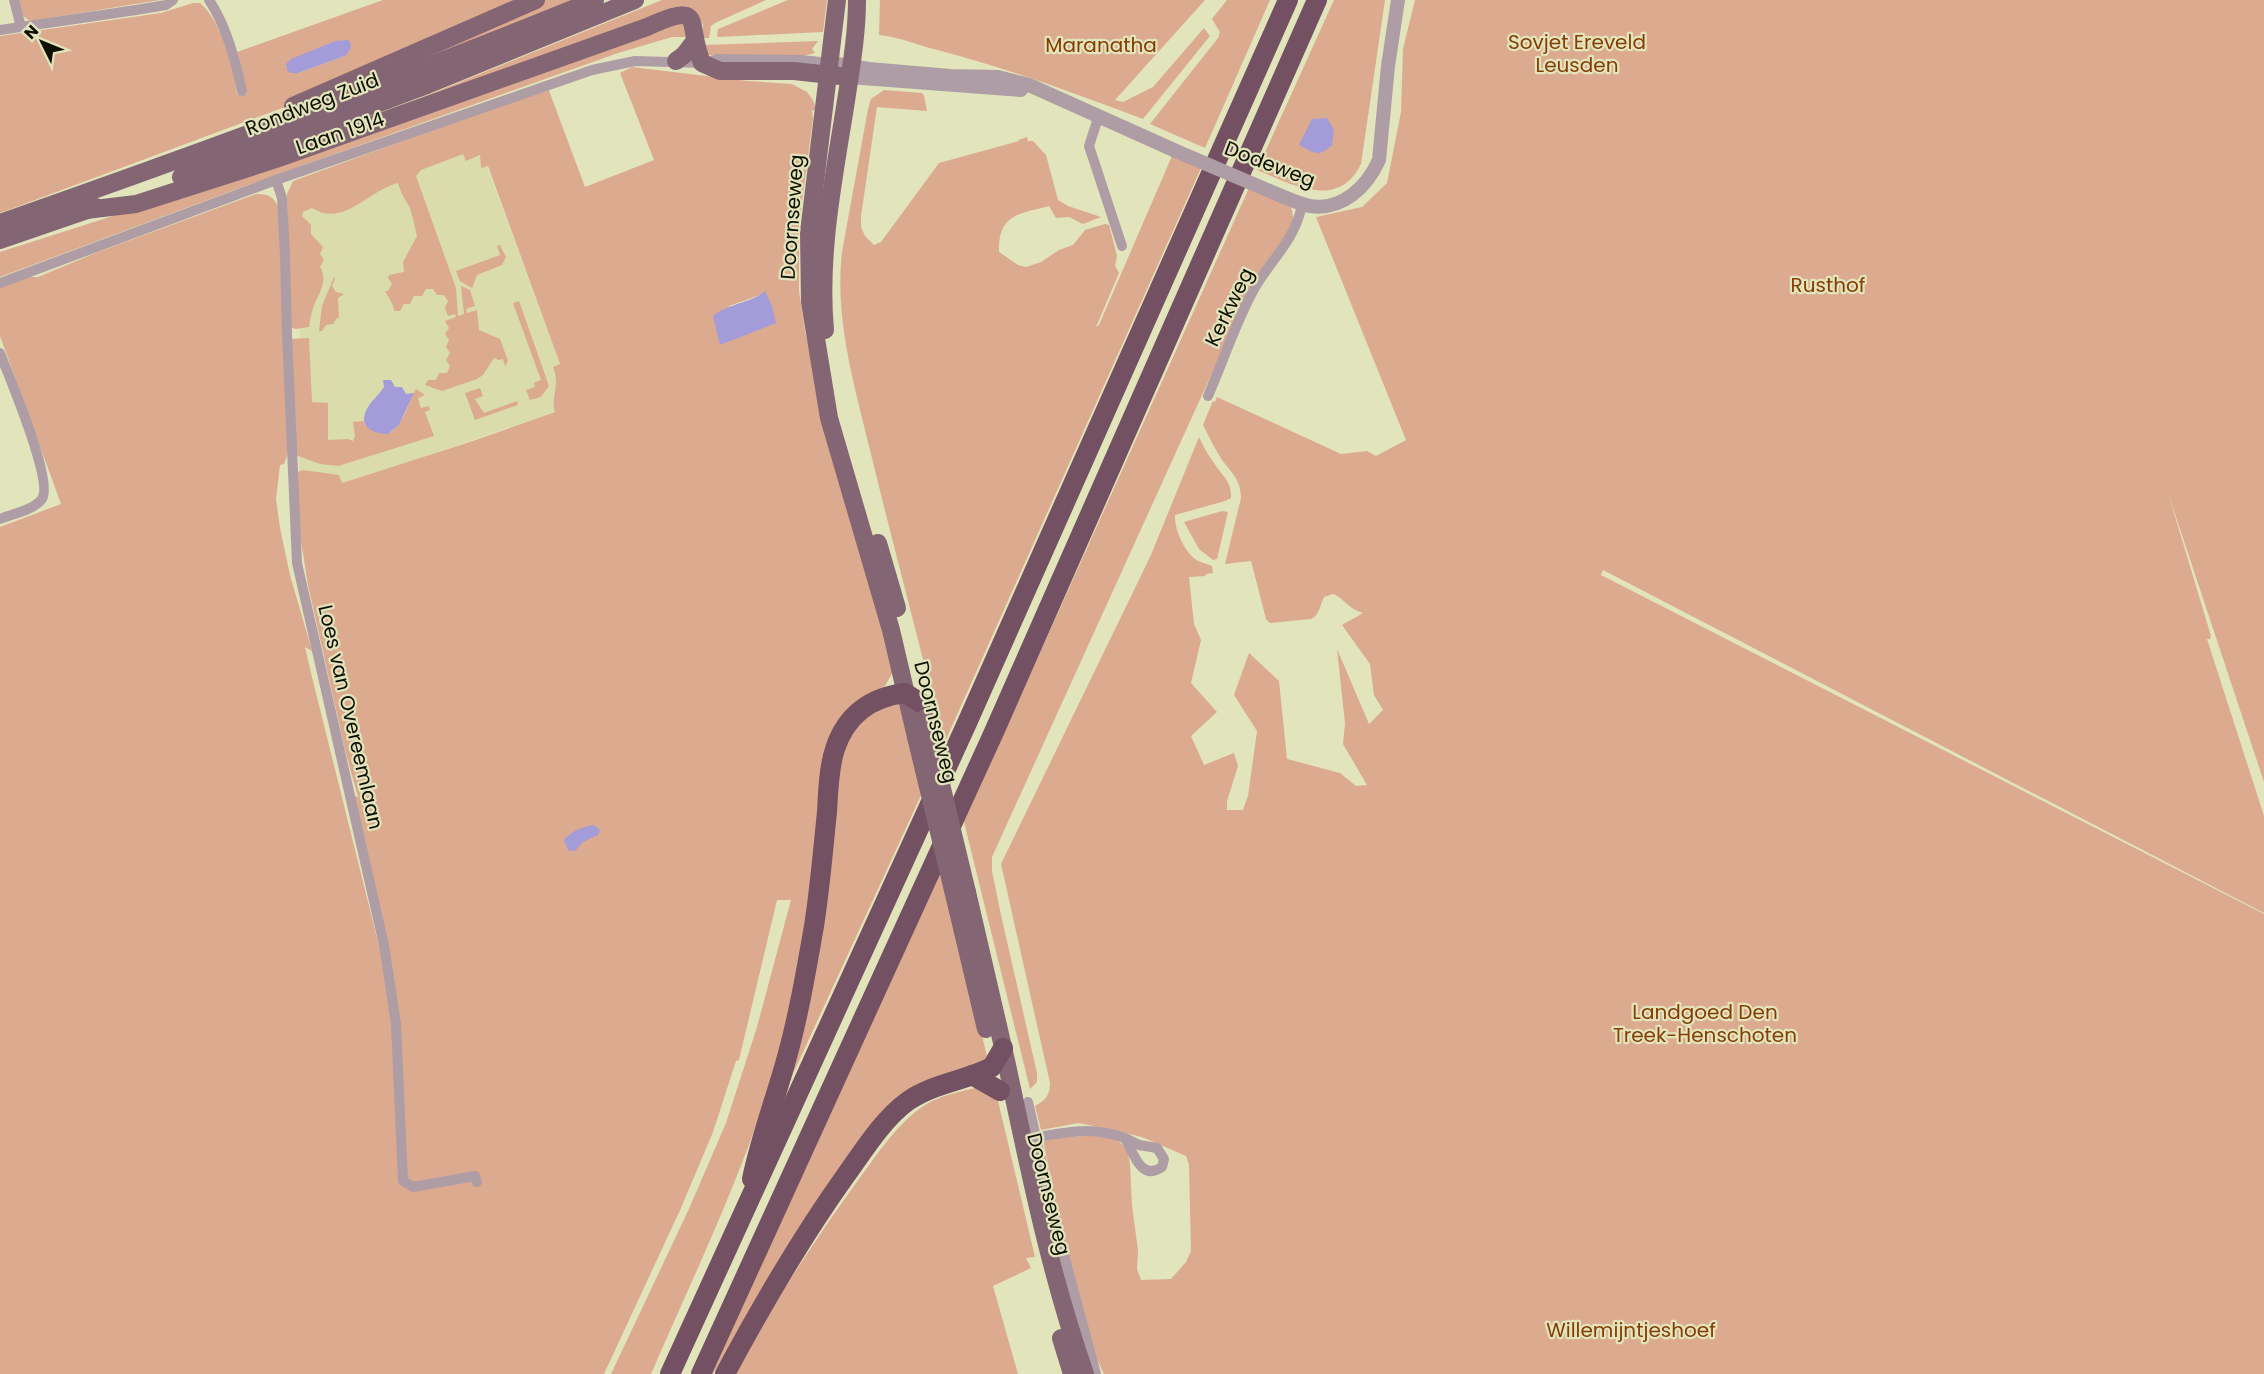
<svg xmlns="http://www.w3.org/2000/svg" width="2264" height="1374" font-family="Poppins,sans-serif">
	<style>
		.built { fill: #dadcac }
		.green { fill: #dcaa8f; fill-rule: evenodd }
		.water { fill: #a39cd8 }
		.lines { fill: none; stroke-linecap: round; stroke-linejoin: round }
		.minor { stroke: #af9da5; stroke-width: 10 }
		.tertiary { stroke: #af9da5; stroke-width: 14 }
		.primary { stroke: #846573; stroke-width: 18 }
		.motorway { stroke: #745162; stroke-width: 20 }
		.tertiary-bridge { stroke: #af9da5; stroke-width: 14 }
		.primary-bridge { stroke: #846573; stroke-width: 18 }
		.labels { text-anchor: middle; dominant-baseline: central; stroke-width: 4.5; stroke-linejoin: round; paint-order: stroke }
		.park-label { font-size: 20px; fill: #863c03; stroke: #e2e4bc }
		.street-label { font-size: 20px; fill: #0f0f03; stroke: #e2e4bc }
	</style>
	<rect width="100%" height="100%" fill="#e2e4bc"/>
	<polygon class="built" points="479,145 560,364 571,406 412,461 299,496 300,208"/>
	<g class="green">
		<polygon points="18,0 160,0 30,21 23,16"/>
		<path d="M 383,0 L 532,0 L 312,97 L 0,213 L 0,36 L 161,13 L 193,3 L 200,3 C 222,22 233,66 237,94 L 247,94 L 237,52 ZM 335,41 L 345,56 L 298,73 L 286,67 L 291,60 Z"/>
		<polygon points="546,0 578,0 433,59 435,49"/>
		<polygon points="662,0 766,0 715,23 711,26 709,38 702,38 703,25 695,10 686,6 674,7 608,37 334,133"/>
		<polygon points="788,0 827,0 823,32 717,37 718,29"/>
		<path d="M 880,0 L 1205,0 L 1115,100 L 1123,102 L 1153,87 L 1204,28 L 1210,36 L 1143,119 C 1076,94 1010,69 941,51 C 920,46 900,37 879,35 Z"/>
		<polygon points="1227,0 1270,0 1205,148 1150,124 1218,38 1220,32 1212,19"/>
		<path d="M 1334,0 L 1385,0 L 1361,164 C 1338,211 1291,184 1257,170 Z"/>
		<path d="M 1415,0 L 2264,0 L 2264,782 L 2168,493 L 2211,636 L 2210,639 L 2207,639 L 2264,816 L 2264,913 L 1603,570 L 1601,575 L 2264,914 L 2264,1374 L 1104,1374 L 1095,1355 L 1065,1254 L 1043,1139 L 1098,1135 L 1116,1139 L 1123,1145 L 1128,1154 L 1130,1164 L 1132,1206 L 1138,1250 L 1137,1269 L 1141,1280 L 1171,1279 L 1186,1262 L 1191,1251 L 1189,1165 L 1186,1156 L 1142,1137 L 1109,1129 L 1078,1123 L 1041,1130 L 1035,1106 C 1046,1100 1050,1095 1050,1083 L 1001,864 L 1151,555 L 1199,437 C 1203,446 1208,455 1214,463 C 1222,476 1232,481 1231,498 L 1225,501 L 1175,515 C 1174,529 1185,554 1198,561 C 1203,563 1207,564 1212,566 L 1213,573 L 1206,574 L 1205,576 L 1189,577 L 1194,624 L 1201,640 L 1191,683 L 1217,712 L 1191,736 L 1204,765 L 1234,753 L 1238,766 L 1227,801 L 1227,810 L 1243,810 L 1248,796 L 1257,731 L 1234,695 L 1249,653 L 1279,681 L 1287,759 L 1340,773 L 1356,786 L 1367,785 L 1343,744 L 1345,723 L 1337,649 L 1369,724 L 1383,710 L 1374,695 L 1370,664 L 1342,625 L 1363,613 C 1347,608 1344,598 1333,594 L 1324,597 C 1320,605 1319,616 1311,619 L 1270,623 L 1266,619 L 1251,561 L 1225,564 L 1241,498 C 1241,480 1232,473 1222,460 C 1215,449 1209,437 1203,425 L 1213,401 L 1215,402 L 1217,397 L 1341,454 L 1367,451 L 1376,456 L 1406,440 L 1316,217 L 1362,207 L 1387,183 L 1401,112 L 1403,49 Z"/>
		<polygon points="676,20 685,23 689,37 672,37 618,53 229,192 0,277 0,252 188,192"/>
		<polygon points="818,41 812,49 815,53 799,57 708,55 703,45"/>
		<path d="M 632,67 L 748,81 L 792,84 L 807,92 L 813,100 L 816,109 L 812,111 L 813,119 L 799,224 L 799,291 L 805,331 L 821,399 L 895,668 L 885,686 L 845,712 L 836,723 L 829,738 L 824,756 C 815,842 808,929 789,1013 C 761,1139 702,1256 651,1374 L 611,1374 L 688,1211 L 726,1123 L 757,1027 L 791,900 L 777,900 L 739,1060 L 736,1061 L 713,1132 L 681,1208 L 604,1374 L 0,1374 L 0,527 L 61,504 L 0,336 L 0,287 L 28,277 L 38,277 L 98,252 L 256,194 C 269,194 275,197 279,210 L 288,453 L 284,464 L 280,465 L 276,499 L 280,528 L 290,575 L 312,651 L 305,647 L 311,673 L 381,954 L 350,794 L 358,797 L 345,750 L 308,585 L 294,497 L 297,472 L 303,470 L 339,475 L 342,483 L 470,442 L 555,412 C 550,395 561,388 553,367 L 560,364 L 488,166 L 481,168 L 480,155 L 466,161 L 463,154 L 421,170 L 416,176 L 456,288 L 458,316 L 464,314 L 461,286 L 470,290 L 475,306 L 466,309 L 467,313 L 477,310 L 479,330 L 500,339 L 508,361 L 505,366 L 503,359 L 499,360 L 494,358 L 483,375 L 477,379 L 442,391 L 425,385 L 428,380 L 436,380 L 439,373 L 447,373 L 450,366 L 446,360 L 450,353 L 446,347 L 449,340 L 445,334 L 449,328 L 445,321 L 456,317 L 455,314 L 448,316 L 445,308 L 448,301 L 444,295 L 437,295 L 433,289 L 426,289 L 422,296 L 414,296 L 410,304 L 404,304 L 400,311 L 394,311 C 394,304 388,297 385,291 L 388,291 L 392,284 L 388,278 L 389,275 L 404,272 L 403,262 L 417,236 C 416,231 411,209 409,206 C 404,198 401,193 398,183 C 369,190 343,228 312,208 L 303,212 L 302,216 L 311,225 L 311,234 L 323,247 L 320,254 L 324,260 L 320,267 C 329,281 318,294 313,308 C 311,314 310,321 309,327 L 296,329 L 290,327 L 287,194 L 293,181 L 548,88 L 585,187 L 654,160 L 620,73 ZM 765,291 L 721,345 L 729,306 L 760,295 Z"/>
		<path d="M 884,90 L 922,93 L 924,96 L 927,111 L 877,107 L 861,216 L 861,227 L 865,236 L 874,245 L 881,242 L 939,163 L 1019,141 L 1018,140 L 1027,137 L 1028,141 L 1033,141 L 1046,155 L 1058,200 L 1068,206 L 1101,217 L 1083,224 L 1069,217 L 1056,218 L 1049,206 C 1018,214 998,215 999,252 L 1018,265 L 1026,267 L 1041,262 L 1059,250 L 1073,245 L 1085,230 L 1105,224 L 1109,225 L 1117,256 L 1115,266 L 1119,273 L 1096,327 L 1099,325 L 1172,156 L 1201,168 L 944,744 C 921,648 895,553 872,458 C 856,391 834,321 842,252 L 868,109 L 871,99 Z"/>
		<polygon points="1249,188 1291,206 1294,221 1207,384 992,857 992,871 1001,915 1037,1073 1037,1082 1030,1089 964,822"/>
		<polygon points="500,245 506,257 502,265 477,275 472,288 460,281 456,271 500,255 497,246"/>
		<polygon points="334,277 335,279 332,286 336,292 344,294 338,298 339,318 337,318 333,324 326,325 322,331 319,331 322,306"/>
		<polygon points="519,301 549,386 541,397 530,400 526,390 535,387 534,383 541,380 513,303"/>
		<path d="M 309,338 L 312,402 L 328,403 L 328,440 L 348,439 L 353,441 L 355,436 L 353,422 L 364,421 L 365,425 L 388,434 C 405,424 407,405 416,389 L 425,395 L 418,398 L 421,408 L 429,406 L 430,410 L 425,412 L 434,436 L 338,466 L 320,464 L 298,456 L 295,450 L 291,339 Z"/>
		<polygon points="480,388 483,396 475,399 484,413 517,401 518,405 475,420 465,393"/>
		<polygon points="1222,511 1228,512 1217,559 1213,560 1199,549 1184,522"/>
		<polygon points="894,703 899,704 903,711 923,791 780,1102 837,771 856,720"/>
		<polygon points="942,868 989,1065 921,1088 784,1258 713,1374 708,1374"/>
		<path d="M 994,1084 L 1035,1257 L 1026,1258 L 1031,1268 L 993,1286 L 1018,1374 L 732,1374 C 773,1305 816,1237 864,1172 C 881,1149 900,1121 925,1105 C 945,1093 971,1089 994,1084 Z"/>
	</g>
	<g class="water">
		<polygon points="348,40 350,42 351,48 345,56 298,73 290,73 287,70 286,64 291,59 335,41"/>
		<path d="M 1327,118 L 1334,130 L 1332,145 C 1318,158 1315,153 1299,145 L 1312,119 Z"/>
		<path d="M 765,291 L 772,306 L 776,323 L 720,345 L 713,316 C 729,303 750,304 765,291 Z"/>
		<path d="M 383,380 L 391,380 L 395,387 L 402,387 L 406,394 L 414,393 L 399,425 L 388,434 C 371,434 357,425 368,407 C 372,400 379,395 384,387 Z"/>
		<path d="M 594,825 L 600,830 L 598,835 L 583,842 L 575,851 L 568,850 L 564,840 C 572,831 581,827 594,825 Z"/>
	</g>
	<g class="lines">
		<g class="minor">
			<polyline points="14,0 21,27"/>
			<path d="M 209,0 C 227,27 235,60 242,91"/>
			<polyline points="0,30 136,10 166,5 173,0"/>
			<polyline points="1099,115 1089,146 1122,246"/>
			<polyline points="276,180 282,198 285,255 287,334 297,563 384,945 396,1024 403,1181 413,1187 475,1176 477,1182"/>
			<polyline points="0,283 276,180 592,70 635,61 702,63 718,59 800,60 831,63"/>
			<path d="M 0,353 C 9,377 54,481 42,499 C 34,510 12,514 0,519"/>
			<path d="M 1208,396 C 1223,362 1235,324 1253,291 C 1270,260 1296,240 1302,204"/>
			<polyline points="1028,1102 1056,1225 1096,1374"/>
			<path d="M 1036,1137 C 1071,1132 1091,1126 1125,1138 C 1133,1152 1141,1182 1162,1167 L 1164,1159 L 1157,1148 L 1139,1145 L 1125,1138"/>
		</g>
		<g class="tertiary">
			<polyline points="831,63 869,69 950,76 998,77 1029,85 1176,151"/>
			<polyline points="849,77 1021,90"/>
			<path d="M 1279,195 C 1289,199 1299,204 1310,206 C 1342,211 1367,187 1379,160 L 1388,66 L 1398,0"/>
		</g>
		<g class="primary">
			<polyline points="837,0 809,232 810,302 829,418 891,630 916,737"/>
			<polyline points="676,61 684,55 694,42"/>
			<polyline points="293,106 536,0"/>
			<polyline points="181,177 427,85 635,0"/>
			<path d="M 86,210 L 136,204 L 276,159 L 647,27 C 707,0 685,22 702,63 L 720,71 L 794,71 L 849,77"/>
			<path d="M 0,223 C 200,153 399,80 595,0"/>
			<polyline points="0,240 96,207"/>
			<path d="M 825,330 C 818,254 834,177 846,101 C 851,68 857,34 857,0"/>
			<polyline points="878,543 897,608"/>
			<path d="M 967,892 C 980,949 994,1007 1007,1065 C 1029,1169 1050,1273 1085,1374"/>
			<polyline points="958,911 986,1029"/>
			<polyline points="1061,1338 1072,1374"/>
		</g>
		<g class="motorway">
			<polyline points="972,1075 1000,1091"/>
			<path d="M 752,1179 C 760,1140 774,1103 785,1064 C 798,1019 806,972 814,926 C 820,888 823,850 827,812 C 828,793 829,766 835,749 C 846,715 871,697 905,693 L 921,703"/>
			<polyline points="670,1374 967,723 1288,0"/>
			<polyline points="701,1374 994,732 1317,0"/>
			<path d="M 725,1374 C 762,1305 801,1238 846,1175 C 864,1150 883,1119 908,1101 C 934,1083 965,1081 992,1067 L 1003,1048"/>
		</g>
		<polyline class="tertiary-bridge" points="1176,151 1279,195"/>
		<g class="primary-bridge">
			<polyline points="925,718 967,892"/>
			<polyline points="916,737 958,911"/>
		</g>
	</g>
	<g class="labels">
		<g class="park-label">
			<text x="1577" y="42">Sovjet Ereveld<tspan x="1577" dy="23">Leusden</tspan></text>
			<text x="1101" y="45">Maranatha</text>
			<text x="1828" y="285">Rusthof</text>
			<text x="1705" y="1012">Landgoed Den<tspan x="1705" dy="23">Treek-Henschoten</tspan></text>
			<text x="1631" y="1330">Willemijntjeshoef</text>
		</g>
		<g class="street-label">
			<text transform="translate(312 104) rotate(-21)">Rondweg Zuid</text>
			<text transform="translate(340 133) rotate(-19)">Laan 1914</text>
			<text transform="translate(1270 164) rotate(21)">Dodeweg</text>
			<text transform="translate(792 217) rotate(-86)">Doornseweg</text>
			<text transform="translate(1229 307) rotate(-64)">Kerkweg</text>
			<text transform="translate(351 717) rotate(77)">Loes van Overeemlaan</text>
			<text transform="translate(936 722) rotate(76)">Doornseweg</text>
			<text transform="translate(1049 1194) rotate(76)">Doornseweg</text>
		</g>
	</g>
	<g transform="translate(42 42) rotate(313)" stroke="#e2e4bc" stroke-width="4.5" paint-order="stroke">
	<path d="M0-4.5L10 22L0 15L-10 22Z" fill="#0f0f03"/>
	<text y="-9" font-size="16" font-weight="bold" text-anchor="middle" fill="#0f0f03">N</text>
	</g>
</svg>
